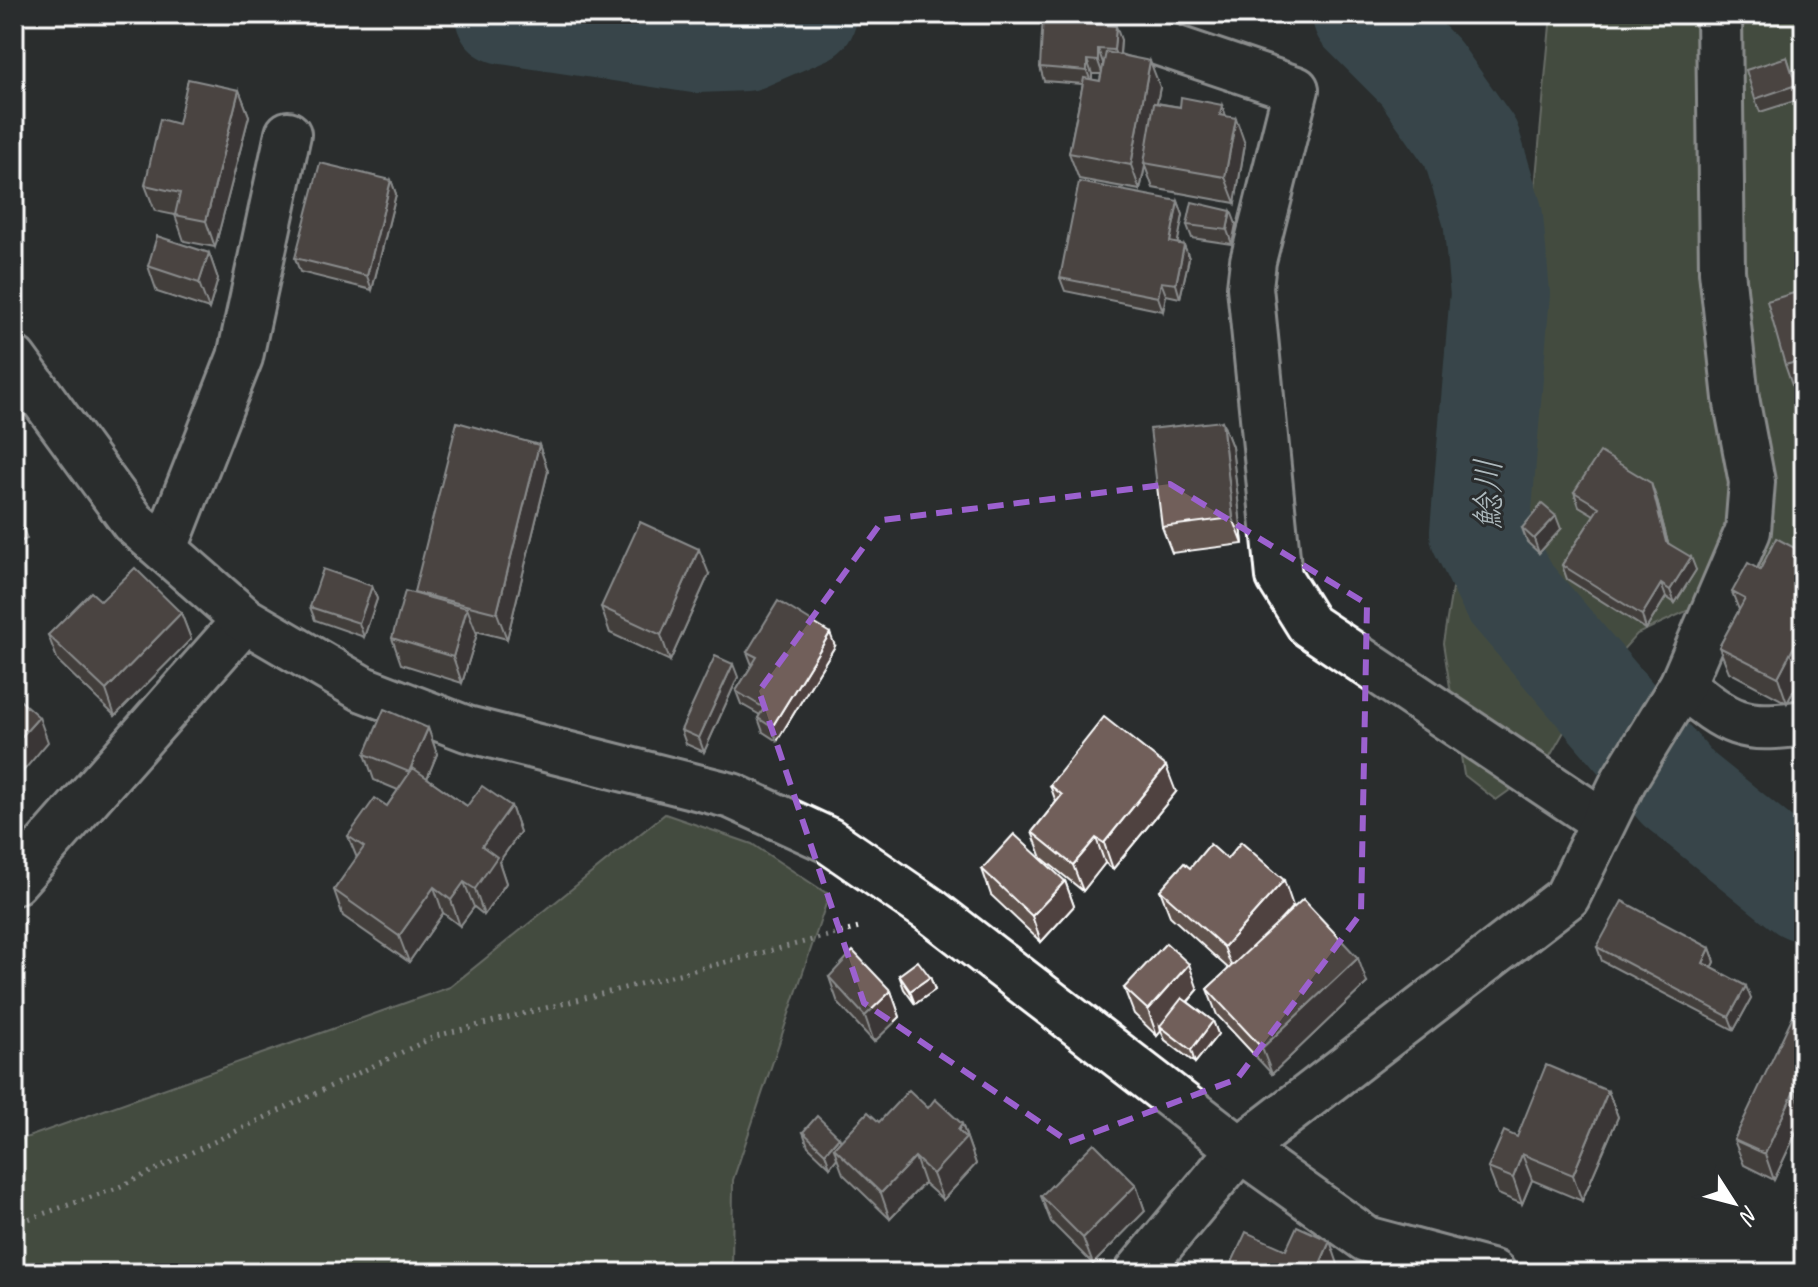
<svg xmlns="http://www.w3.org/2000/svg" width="1818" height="1287" font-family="Caveat,'Klee One',sans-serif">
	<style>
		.green { fill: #646f55; stroke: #b2b7aa; stroke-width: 2 }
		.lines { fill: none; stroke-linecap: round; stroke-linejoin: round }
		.river { stroke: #48646d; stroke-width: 100 }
		.minor-casing { stroke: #fff; stroke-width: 50 }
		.tertiary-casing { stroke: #fff; stroke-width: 50 }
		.path { stroke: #fff; stroke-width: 5; stroke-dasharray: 2 6; stroke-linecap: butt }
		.minor { stroke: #2a2d2e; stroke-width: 44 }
		.tertiary { stroke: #2a2d2e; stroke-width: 44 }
		.wall { fill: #61524d; stroke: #fff; stroke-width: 2; fill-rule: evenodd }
		.shaded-wall { fill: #4f423f; stroke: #fff; stroke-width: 2 }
		.building { fill: #715f5a; stroke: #fff; stroke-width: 2 }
		.marked { fill: none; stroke: #9c61cf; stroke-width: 6; stroke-dasharray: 16 10; stroke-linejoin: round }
		.labels { text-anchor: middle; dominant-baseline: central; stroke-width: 6; stroke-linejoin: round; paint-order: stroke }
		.water-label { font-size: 36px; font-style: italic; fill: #adb9bd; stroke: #2a2d2e }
	</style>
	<rect width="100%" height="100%" fill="#2a2d2e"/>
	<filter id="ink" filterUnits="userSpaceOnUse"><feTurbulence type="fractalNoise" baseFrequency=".0125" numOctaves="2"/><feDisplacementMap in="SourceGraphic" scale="16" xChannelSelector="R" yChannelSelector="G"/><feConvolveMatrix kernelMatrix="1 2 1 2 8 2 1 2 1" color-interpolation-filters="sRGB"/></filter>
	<g filter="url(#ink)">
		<g class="green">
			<polygon points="1551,14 1804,14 1804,601 1708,601 1637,634 1590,686 1545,765 1496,800 1464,775 1443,643 1481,415 1521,341"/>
			<polygon points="665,814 752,844 829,895 733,1180 732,1273 14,1273 14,1142 450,987"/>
		</g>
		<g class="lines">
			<g class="river">
				<polyline points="505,14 696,43 745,41 807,14"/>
				<polyline points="1362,14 1420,72 1471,144 1493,217 1500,294 1480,532 1510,593 1678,789 1804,891"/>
			</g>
			<defs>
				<g id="minor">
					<polyline points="1100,23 1296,89 1253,261 1250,287 1279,577 1309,625 1602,821"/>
					<polyline points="165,548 240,357 288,134"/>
					<path d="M 1682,685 C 1730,724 1741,732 1804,723"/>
					<polyline points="14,882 245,620"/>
					<polyline points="1137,1273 1240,1149 1567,897 1624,780 1682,685 1748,531 1752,482 1736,398 1722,271 1719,14"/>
				</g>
				<polyline id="tertiary" points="14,359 133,522 245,620 363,689 467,729 732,796 828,840 930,910 1240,1149 1366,1239 1493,1273"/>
			</defs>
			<use href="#minor" class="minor-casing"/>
			<use href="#tertiary" class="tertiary-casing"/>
			<polyline class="path" points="14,1224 117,1188 436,1036 863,927"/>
			<use href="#minor" class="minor"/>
			<use href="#tertiary" class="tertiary"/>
		</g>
		<g class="wall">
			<path d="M 1089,18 L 1091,24 L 1121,40 L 1120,55 L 1160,87 L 1157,103 L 1180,107 L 1222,105 L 1226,116 L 1245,144 L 1235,203 L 1153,188 L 1145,166 L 1140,190 L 1079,179 L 1069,153 L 1083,84 L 1044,81 L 1040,67 ZM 1092,74 L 1101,74 L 1100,81 L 1092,80 Z"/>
			<polygon points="1787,57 1801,99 1760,112 1755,99"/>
			<polygon points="239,90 249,116 215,247 184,241 175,215 155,211 145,185 178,124"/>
			<polygon points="391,180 396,194 372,290 300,272 295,258"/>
			<polygon points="1178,201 1183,215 1177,243 1184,245 1189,258 1180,298 1166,295 1163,311 1065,291 1060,278"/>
			<polygon points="1236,224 1232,244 1192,238 1187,225"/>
			<polygon points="209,253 218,279 209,309 157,292 148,266"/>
			<polygon points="1804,290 1804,388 1794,391 1785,365"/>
			<polygon points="1222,421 1232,447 1243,544 1172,553 1162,527"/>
			<polygon points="539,445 548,471 507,639 476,631 477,634 462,683 401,664 392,638 415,594 414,592"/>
			<polygon points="1574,492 1656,497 1668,543 1696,570 1675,603 1666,597 1646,629 1567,579 1562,565 1594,515 1579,506"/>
			<polygon points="14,505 27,539 14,544"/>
			<polygon points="1522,528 1561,529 1539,553 1527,542"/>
			<polygon points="1804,553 1804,671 1787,703 1729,672 1719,647 1739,610 1732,592 1760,570"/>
			<polygon points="709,574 670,661 610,633 601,607"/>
			<polygon points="372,586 377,599 364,637 315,620 310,607"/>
			<polygon points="101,601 181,613 191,639 115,716 58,661 48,635"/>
			<polygon points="835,646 777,741 763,732 758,718 760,715 741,704 736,691 752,665 747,652"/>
			<polygon points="738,677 704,752 686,744 681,730"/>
			<polygon points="428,728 437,754 427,778 467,806 511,806 520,832 499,862 506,883 484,915 474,907 460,926 443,913 409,962 343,916 334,890 357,858 348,836 387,806 398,790 374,780 365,754"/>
			<polygon points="1050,785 1176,792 1113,869 1105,863 1083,891 1042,858 1032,832 1056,802"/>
			<polygon points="1190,868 1293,906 1279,921 1367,983 1272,1074 1217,1015 1207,989 1229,969 1170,916 1160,890"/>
			<polygon points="982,869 1065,881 1074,906 1041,942 991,895"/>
			<polygon points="1597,947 1710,948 1715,962 1712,968 1751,999 1734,1030 1602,961"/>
			<polygon points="899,975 930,977 935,990 915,1004 904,989"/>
			<polygon points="829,977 891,991 900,1017 874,1042 838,1003"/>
			<polygon points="1124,988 1198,990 1188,1002 1213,1021 1218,1034 1195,1063 1165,1040 1161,1031 1157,1036 1134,1014"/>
			<polygon points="1804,1009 1804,1116 1774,1180 1744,1165 1734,1140"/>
			<polygon points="1608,1091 1618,1117 1582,1201 1532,1180 1522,1204 1498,1194 1488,1168 1517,1137"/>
			<polygon points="928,1108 962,1124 976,1164 943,1200 924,1183 890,1219 843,1174 837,1158 830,1167 808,1146 803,1132 839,1137 840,1141 879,1122"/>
			<polygon points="1136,1185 1145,1211 1093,1264 1051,1222 1041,1196"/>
		</g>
		<g class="shaded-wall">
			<polygon points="1116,26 1121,40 1119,64 1114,50"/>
			<polygon points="1098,49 1103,63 1103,75 1098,61"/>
			<polygon points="1087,60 1092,74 1092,84 1087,71"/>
			<polygon points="1150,61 1160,87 1145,163 1144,163 1145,166 1140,190 1131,165"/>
			<polygon points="239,90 249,116 215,247 206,221"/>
			<polygon points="1222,105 1231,131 1220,115"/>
			<polygon points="1236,118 1245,144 1235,203 1225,177"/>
			<polygon points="391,180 396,194 372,290 367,276"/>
			<polygon points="1178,201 1183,215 1175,256 1170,242"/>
			<polygon points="1231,211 1236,224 1232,244 1227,230"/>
			<polygon points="1184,245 1189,258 1180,298 1176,284"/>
			<polygon points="209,253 218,279 209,309 199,283"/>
			<polygon points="1161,282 1166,295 1163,311 1158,297"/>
			<polygon points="1222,421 1232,447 1243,544 1233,518"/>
			<polygon points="539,445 548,471 507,639 497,613"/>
			<polygon points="1651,483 1656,497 1671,555 1666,542"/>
			<polygon points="1556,516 1561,529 1539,553 1534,539"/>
			<polygon points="699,549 709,574 670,661 661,635"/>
			<polygon points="1691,557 1696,570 1675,603 1670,590"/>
			<polygon points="1661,584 1666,597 1646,629 1642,615"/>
			<polygon points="372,586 377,599 364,637 359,623"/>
			<polygon points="467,608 477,634 462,683 453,657"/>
			<polygon points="181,613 191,639 115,716 106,690"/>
			<polygon points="1802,631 1804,635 1804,671 1787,703 1778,677"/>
			<polygon points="830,633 835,646 777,741 772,727"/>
			<polygon points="733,664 738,677 704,752 699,738"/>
			<polygon points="39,717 48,742 14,782 14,745"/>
			<polygon points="428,728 437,754 419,798 409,772"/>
			<polygon points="1166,766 1176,792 1113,869 1104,843"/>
			<polygon points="511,806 520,832 499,862 506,883 484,915 475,889 482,846"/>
			<polygon points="1096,838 1105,863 1083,891 1073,865"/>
			<polygon points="1284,880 1293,906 1234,973 1224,947"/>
			<polygon points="1065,881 1074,906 1041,942 1032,916"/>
			<polygon points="464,882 474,907 460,926 451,900"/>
			<polygon points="434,887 443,913 409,962 399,936"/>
			<polygon points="1710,948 1715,962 1708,976 1703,963"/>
			<polygon points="1358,958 1367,983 1272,1074 1262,1048"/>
			<polygon points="1189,964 1198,990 1163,1029 1160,1026 1161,1031 1157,1036 1148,1010"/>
			<polygon points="930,977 935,990 915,1004 910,991"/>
			<polygon points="1746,986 1751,999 1734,1030 1729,1017"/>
			<polygon points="891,991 900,1017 874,1042 865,1016"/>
			<polygon points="1213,1021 1218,1034 1195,1063 1191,1050"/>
			<polygon points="1795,1089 1804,1116 1774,1180 1765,1154"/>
			<polygon points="1608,1091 1618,1117 1582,1201 1573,1175"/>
			<polygon points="962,1124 976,1164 943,1200 933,1174"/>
			<polygon points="839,1137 844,1151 834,1148 837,1158 830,1167 825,1153"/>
			<polygon points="1522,1154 1532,1180 1522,1204 1513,1178"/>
			<polygon points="915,1157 924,1183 890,1219 881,1193"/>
			<polygon points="1136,1185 1145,1211 1093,1264 1083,1238"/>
			<polygon points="1330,1241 1339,1267 1336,1273 1316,1273"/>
		</g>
		<g class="building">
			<polygon points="1043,16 1089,18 1088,24 1116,26 1114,50 1098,49 1098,61 1087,60 1087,71 1040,67"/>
			<polygon points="1106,52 1150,61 1131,165 1069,153 1084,78 1100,81"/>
			<polygon points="1787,57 1796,85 1755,99 1746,70"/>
			<polygon points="188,79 239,90 206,221 175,215 180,193 145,185 160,119 178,124"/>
			<polygon points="1181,97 1222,105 1220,115 1236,118 1225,177 1144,163 1154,103 1180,107"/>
			<polygon points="320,163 391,180 367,276 295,258"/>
			<polygon points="1079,182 1178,201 1170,242 1184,245 1176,284 1161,282 1158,297 1060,278"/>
			<polygon points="1192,202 1231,211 1227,230 1187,225"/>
			<polygon points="157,236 209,253 199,283 148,266"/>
			<polygon points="1804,290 1804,360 1785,365 1767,301"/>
			<polygon points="1222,421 1233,518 1162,527 1150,429"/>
			<polygon points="457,422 539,445 497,613 414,592"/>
			<polygon points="1600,452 1651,483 1666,542 1691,557 1670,590 1661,584 1642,615 1562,565 1599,507 1574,492"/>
			<polygon points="1542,504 1556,516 1534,539 1522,528"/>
			<polygon points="14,505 22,526 14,529"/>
			<polygon points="640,522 699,549 661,635 601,607"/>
			<polygon points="1776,538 1804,553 1804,632 1802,631 1778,677 1719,647 1745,599 1732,592 1748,563 1760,570"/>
			<polygon points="135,568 181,613 106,690 48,635 91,592 101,601"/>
			<polygon points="323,569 372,586 359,623 310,607"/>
			<polygon points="405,591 467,608 453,657 392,638"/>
			<polygon points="778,601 830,633 772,727 758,718 764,708 736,691 757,657 747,652"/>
			<polygon points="715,656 733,664 699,738 681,730"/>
			<polygon points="14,695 39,717 14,745"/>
			<polygon points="384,709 428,728 409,772 365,754"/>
			<polygon points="1104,717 1166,766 1104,843 1096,838 1073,865 1032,832 1062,795 1050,785"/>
			<polygon points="413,768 467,806 482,786 511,806 482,846 497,857 475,889 464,882 451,900 434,887 399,936 334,890 364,847 348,836 375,798 387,806"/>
			<polygon points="1014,834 1065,881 1032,916 982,869"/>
			<polygon points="1241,842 1284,880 1224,947 1160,890 1184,863 1190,868 1210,844 1227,859"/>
			<polygon points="1303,899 1358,958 1262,1048 1207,989"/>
			<polygon points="1622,901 1710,948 1703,963 1746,986 1729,1017 1597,947"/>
			<polygon points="1166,943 1189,964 1148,1010 1124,988"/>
			<polygon points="853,951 891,991 865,1016 829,977"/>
			<polygon points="918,961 930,977 910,991 899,975"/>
			<polygon points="1182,998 1213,1021 1191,1050 1160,1026"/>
			<polygon points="1798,1005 1804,1009 1804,1093 1795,1089 1765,1154 1734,1140"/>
			<polygon points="1546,1065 1608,1091 1573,1175 1522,1154 1513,1178 1488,1168 1504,1131 1517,1137"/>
			<polygon points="909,1090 928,1108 935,1099 962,1124 958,1130 966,1138 933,1174 915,1157 881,1193 834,1148 868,1112 879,1122"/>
			<polygon points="817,1116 839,1137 825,1153 803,1132"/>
			<polygon points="1094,1143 1136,1185 1083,1238 1041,1196"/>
			<polygon points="1297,1226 1330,1241 1316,1273 1227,1273 1246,1232 1286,1250"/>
			<polygon points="922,1262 932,1273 910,1273"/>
		</g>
	</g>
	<path d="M0 0H1818V1287H0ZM 1170,484 L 1367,604 L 1361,913 L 1237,1079 L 1069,1142 L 864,1003 L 759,691 L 883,520 Z" fill="#2a2d2e" fill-opacity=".55" fill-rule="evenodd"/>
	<path class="marked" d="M 1170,484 L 1367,604 L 1361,913 L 1237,1079 L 1069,1142 L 864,1003 L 759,691 L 883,520 Z"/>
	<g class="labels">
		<g class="water-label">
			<text transform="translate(1488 494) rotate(-90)">鯰川</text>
		</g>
	</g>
	<rect width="1818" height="1287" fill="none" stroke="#2a2d2e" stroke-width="48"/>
	<rect x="24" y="24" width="1770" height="1239" fill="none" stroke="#fff" stroke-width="3" filter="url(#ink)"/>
	<g transform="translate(1734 1203) rotate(126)" stroke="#2a2d2e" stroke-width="6" paint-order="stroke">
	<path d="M0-6L14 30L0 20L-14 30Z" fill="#ffffff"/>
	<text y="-12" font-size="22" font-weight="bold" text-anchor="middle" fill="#ffffff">N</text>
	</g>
</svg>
